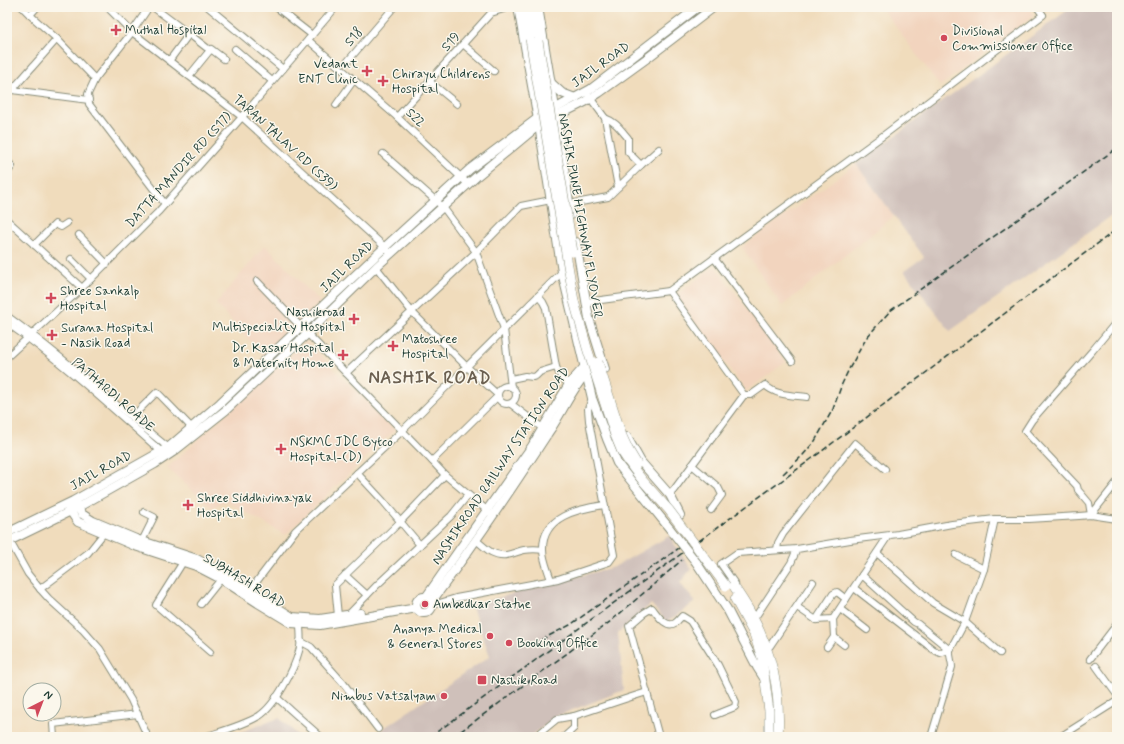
<svg xmlns="http://www.w3.org/2000/svg" width="1124" height="744" font-family="Mynerve,sans-serif">
	<style>
		.built { fill: #f2d4be }
		.industrial { fill: #cfc0ba }
		.lines { fill: none; stroke-linecap: round; stroke-linejoin: round }
		.minor-casing { stroke: #888c78; stroke-width: 8 }
		.major-casing { stroke: #888c78; stroke-width: 10 }
		.highway-casing { stroke: #888c78; stroke-width: 10 }
		.minor { stroke: #fff; stroke-width: 6 }
		.major { stroke: #fff; stroke-width: 8 }
		.highway { stroke: #fff; stroke-width: 9 }
		.rail { stroke: #1f3d34; stroke-width: 1.5; stroke-dasharray: 6 3; stroke-linecap: butt }
		.major-bridge-casing { stroke: #888c78; stroke-width: 10; stroke-linecap: butt }
		.highway-bridge-casing { stroke: #888c78; stroke-width: 10; stroke-linecap: butt }
		.major-bridge { stroke: #fff; stroke-width: 8 }
		.highway-bridge { stroke: #fff; stroke-width: 9 }
		.poi-dot { fill: #d1495b; stroke: #fbf7ec; stroke-width: 1.5 }
		.labels { text-anchor: middle; dominant-baseline: central; stroke-width: 3; stroke-linejoin: round; paint-order: stroke }
		.poi-label { font-size: 13px; fill: #1f3d34; stroke: #fbf7ec; text-anchor: start }
		.street-label { font-size: 13px; fill: #1f3d34; stroke: #fbf7ec }
		.district-label { font-size: 17px; font-weight: bold; letter-spacing: 1px; fill: #6b6051; stroke: #fbf7ec }
	</style>
	<rect width="100%" height="100%" fill="#fbf7ec"/>
	<filter id="ink" filterUnits="userSpaceOnUse"><feTurbulence type="fractalNoise" baseFrequency=".025" numOctaves="2"/><feDisplacementMap in="SourceGraphic" scale="8" xChannelSelector="R" yChannelSelector="G"/><feConvolveMatrix kernelMatrix="1 2 1 2 8 2 1 2 1" color-interpolation-filters="sRGB"/></filter>
	<filter id="wash" filterUnits="userSpaceOnUse"><feTurbulence type="fractalNoise" baseFrequency=".012" numOctaves="4" result="noise"/><feDisplacementMap in="SourceGraphic" scale="16" xChannelSelector="R" yChannelSelector="G"/><feGaussianBlur stdDeviation="0.9" result="paint"/><feColorMatrix in="noise" values="0 0 0 0 0 0 0 0 0 0 0 0 0 0 0 0 0 1.4 0 .05"/><feComposite in="paint" operator="in"/></filter>
	<g filter="url(#wash)">
		<rect width="100%" height="100%" fill="#f0dcbc"/>
		<g class="built">
			<polygon points="881,7 1029,7 1034,15 940,86"/>
			<polygon points="856,164 894,216 782,306 742,247"/>
			<polygon points="265,245 320,302 264,356 216,304"/>
			<polygon points="715,266 786,362 746,391 675,296"/>
			<polygon points="306,341 395,430 285,535 226,501 212,508 167,468"/>
		</g>
		<g class="industrial">
			<polygon points="1072,7 1117,7 1117,212 950,331 904,271 924,257 856,164"/>
			<polygon points="669,536 691,569 680,583 695,602 667,622 651,604 618,633 624,690 557,716 530,737 385,737 381,730 490,656 471,605 614,567"/>
			<polygon points="279,718 300,737 227,737"/>
		</g>
	</g>
	<g filter="url(#ink)">
		<g class="lines">
			<defs>
				<g id="minor">
					<polyline points="22,7 30,15 37,7"/>
					<polyline points="107,7 132,32 242,117 387,249"/>
					<polyline points="149,7 132,32 95,79 88,94 89,104 165,204"/>
					<polyline points="153,7 189,34 169,61"/>
					<polyline points="208,7 283,69"/>
					<polyline points="276,7 312,35"/>
					<polyline points="30,15 57,39 95,79"/>
					<polyline points="189,34 207,48"/>
					<polyline points="308,40 397,117 468,184"/>
					<polyline points="463,44 494,71"/>
					<polyline points="235,49 272,81"/>
					<polyline points="347,62 394,7"/>
					<polyline points="189,76 211,49 224,59"/>
					<polyline points="429,81 457,104"/>
					<polyline points="7,85 12,90 89,100"/>
					<polyline points="12,90 57,39"/>
					<polyline points="588,95 605,118 618,187"/>
					<polyline points="336,105 354,80"/>
					<polyline points="397,117 491,13 510,7"/>
					<path d="M 605,118 C 615,121 621,130 628,138 L 628,152 L 641,165"/>
					<polyline points="383,154 443,207 476,252 521,206 551,200"/>
					<polyline points="7,161 12,166 7,173"/>
					<polyline points="570,204 608,197 641,165 659,149"/>
					<polyline points="7,220 82,288"/>
					<polyline points="79,235 107,264"/>
					<polyline points="34,245 55,224 61,227 67,223"/>
					<polyline points="714,258 792,361"/>
					<polyline points="71,259 91,279"/>
					<polyline points="376,267 412,312 467,367 497,394"/>
					<polyline points="257,281 301,327 432,461 445,475 489,512"/>
					<polyline points="669,291 884,135 1043,15 1037,7"/>
					<polyline points="538,296 543,302 546,308 556,367 561,377 569,384"/>
					<polyline points="586,302 669,291 744,395 673,491"/>
					<path d="M 7,316 C 64,357 115,405 170,449"/>
					<path d="M 7,323 C 63,362 113,409 164,454"/>
					<polyline points="7,357 82,288 158,212 242,117 336,7"/>
					<polyline points="346,373 476,252 504,329 511,387"/>
					<polyline points="511,379 525,376 533,377 536,376 540,372 556,367"/>
					<circle cx="507" cy="395" r="9"/>
					<path d="M 744,395 L 751,395 L 765,385 C 776,396 793,395 807,397"/>
					<polyline points="511,404 545,430"/>
					<polyline points="132,417 157,392 192,428"/>
					<polyline points="432,461 497,397"/>
					<polyline points="692,465 718,487 722,495 711,510"/>
					<polyline points="357,473 383,501 420,545"/>
					<polyline points="1091,515 1089,503 1078,490 1077,486 1025,431 1032,420 1093,350 1117,321"/>
					<polyline points="1091,515 1117,482"/>
					<polyline points="8,538 28,574 40,589 49,599 83,630 100,649 131,700 146,733 147,737"/>
					<path d="M 476,540 C 481,544 486,549 491,552 C 505,559 511,553 524,550 C 531,549 537,549 543,550"/>
					<polyline points="142,541 154,517 144,512"/>
					<polyline points="777,550 778,543 783,534 855,443 885,469"/>
					<polyline points="877,553 933,603 965,622 1000,653"/>
					<polyline points="956,555 984,569"/>
					<polyline points="183,562 156,605 210,652"/>
					<polyline points="345,575 367,595"/>
					<path d="M 551,580 C 548,570 543,560 543,550 C 542,516 578,509 604,505"/>
					<polyline points="735,584 721,564 737,553 797,549 850,540 898,534 952,524 995,519 1029,519 1079,516 1091,515 1117,519"/>
					<polyline points="854,588 934,650 940,653 950,650 918,624 914,622 862,575"/>
					<polyline points="40,589 88,553 104,533"/>
					<polyline points="248,593 295,531 402,431 562,272"/>
					<polyline points="201,604 221,579"/>
					<polyline points="433,605 456,598 558,579 609,562 614,555 589,421 588,409 592,398"/>
					<polyline points="797,607 816,620 833,594 837,592 846,599 888,536"/>
					<polyline points="840,609 867,630"/>
					<polyline points="349,614 377,585 451,516 468,495"/>
					<polyline points="338,616 335,585 400,522 445,475"/>
					<polyline points="756,616 791,563 797,549"/>
					<polyline points="816,620 833,619"/>
					<polyline points="300,641 311,647 344,684 378,729"/>
					<polyline points="844,645 834,637 833,619 846,599"/>
					<polyline points="770,646 813,582"/>
					<polyline points="827,647 834,637"/>
					<polyline points="1090,659 1117,624"/>
					<polyline points="1096,666 1117,695"/>
					<polyline points="276,697 321,737"/>
					<polyline points="54,737 53,724 138,714"/>
					<path d="M 204,737 C 222,731 242,726 259,716 C 275,706 294,670 299,651 C 302,643 300,632 300,624"/>
					<polyline points="535,737 557,719 574,716"/>
					<polyline points="564,737 574,728 574,716 625,699 647,692"/>
					<path d="M 659,737 L 629,626 L 644,613 L 652,608 C 657,614 666,629 675,623 C 678,621 680,618 682,616 L 690,621 L 718,665 L 736,702 L 735,707 L 715,715"/>
					<path d="M 931,737 L 952,667 C 952,661 949,656 950,650 L 965,622 L 984,569 L 995,519"/>
					<polyline points="1060,737 1117,701"/>
				</g>
				<g id="major">
					<polyline points="518,7 539,125 562,272 592,398 607,439 617,463 628,477 670,529"/>
					<polyline points="538,7 555,108 571,215"/>
					<polyline points="550,82 562,93 575,98"/>
					<polyline points="576,242 589,318 605,369"/>
					<polyline points="627,437 641,462 670,495 680,515"/>
					<polyline points="75,503 82,514 93,521 136,539 197,559 224,574 262,598 292,617 320,619 360,613"/>
					<polyline points="67,506 75,518 78,522 135,546 196,566 221,579 258,603 291,623 320,625 417,608"/>
					<polyline points="7,533 73,501 169,447 220,403 385,247 470,169 538,118 591,89 698,7"/>
					<polyline points="7,542 75,509 155,464 173,452 226,410 307,334 376,267 476,177 539,125 585,102 599,93 646,59 714,7"/>
					<polyline points="696,562 727,609 757,667 764,678"/>
					<circle cx="424" cy="605" r="8"/>
					<polyline points="426,597 532,446 569,384 587,364"/>
					<path d="M 432,601 C 473,546 511,490 548,433 C 563,412 571,389 589,370"/>
				</g>
				<g id="highway">
					<polyline points="525,7 530,39"/>
					<polyline points="532,7 538,41"/>
					<path d="M 731,582 C 737,591 744,601 749,610 C 772,651 781,690 778,737"/>
					<polyline points="735,599 754,634 762,658 769,711 769,737"/>
				</g>
			</defs>
			<use href="#minor" class="minor-casing"/>
			<use href="#major" class="major-casing"/>
			<use href="#highway" class="highway-casing"/>
			<use href="#minor" class="minor"/>
			<use href="#major" class="major"/>
			<use href="#highway" class="highway"/>
			<g class="rail">
				<polyline points="783,474 803,455 815,441 833,409 842,384 849,369 867,337 890,311 1117,148"/>
				<polyline points="533,644 570,625 692,539"/>
				<polyline points="430,737 810,460 1117,229"/>
				<polyline points="453,737 611,621 682,560"/>
			</g>
			<defs>
				<polyline id="major-bridge" points="670,529 696,562"/>
				<g id="highway-bridge">
					<polyline points="530,39 574,301 587,348 615,435 622,452 633,468 643,481 669,510 726,586"/>
					<polyline points="538,41 573,252"/>
					<polyline points="598,362 622,436 628,449 637,464"/>
				</g>
			</defs>
			<use href="#major-bridge" class="major-bridge-casing"/>
			<use href="#highway-bridge" class="highway-bridge-casing"/>
			<use href="#major-bridge" class="major-bridge"/>
			<use href="#highway-bridge" class="highway-bridge"/>
		</g>
	</g>
	<g class="poi-dot">
		<path d="M114 24h4v4h4v4h-4v4h-4v-4h-4v-4h4z"/>
		<circle cx="944" cy="38" r="4"/>
		<path d="M365 65h4v4h4v4h-4v4h-4v-4h-4v-4h4z"/>
		<path d="M381 75h4v4h4v4h-4v4h-4v-4h-4v-4h4z"/>
		<path d="M49 292h4v4h4v4h-4v4h-4v-4h-4v-4h4z"/>
		<path d="M352 313h4v4h4v4h-4v4h-4v-4h-4v-4h4z"/>
		<path d="M50 329h4v4h4v4h-4v4h-4v-4h-4v-4h4z"/>
		<path d="M391 340h4v4h4v4h-4v4h-4v-4h-4v-4h4z"/>
		<path d="M341 349h4v4h4v4h-4v4h-4v-4h-4v-4h4z"/>
		<path d="M279 443h4v4h4v4h-4v4h-4v-4h-4v-4h4z"/>
		<path d="M186 499h4v4h4v4h-4v4h-4v-4h-4v-4h4z"/>
		<circle cx="425" cy="604" r="4"/>
		<circle cx="490" cy="636" r="4"/>
		<circle cx="509" cy="643" r="4"/>
		<rect x="477" y="675" width="10" height="10" rx="2"/>
		<circle cx="444" cy="696" r="4"/>
	</g>
	<g class="labels">
		<g class="poi-label">
			<text x="125" y="30">Muthal Hospital</text>
			<text x="952" y="31">Divisional<tspan x="952" dy="15">Commissioner Office</tspan></text>
			<text x="358" y="64" text-anchor="end">Vedant<tspan x="358" dy="15">ENT Clinic</tspan></text>
			<text x="392" y="74">Chirayu Childrens<tspan x="392" dy="15">Hospital</tspan></text>
			<text x="60" y="291">Shree Sankalp<tspan x="60" dy="15">Hospital</tspan></text>
			<text x="345" y="312" text-anchor="end">Nashikroad<tspan x="345" dy="15">Multispeciality Hospital</tspan></text>
			<text x="61" y="328">Surana Hospital<tspan x="61" dy="15">- Nasik Road</tspan></text>
			<text x="402" y="339">Matoshree<tspan x="402" dy="15">Hospital</tspan></text>
			<text x="334" y="348" text-anchor="end">Dr. Kasar Hospital<tspan x="334" dy="15">&amp; Maternity Home</tspan></text>
			<text x="290" y="442">NSKMC JDC Bytco<tspan x="290" dy="15">Hospital-(D)</tspan></text>
			<text x="197" y="498">Shree Siddhivinayak<tspan x="197" dy="15">Hospital</tspan></text>
			<text x="433" y="604">Ambedkar Statue</text>
			<text x="482" y="629" text-anchor="end">Ananya Medical<tspan x="482" dy="15">&amp; General Stores</tspan></text>
			<text x="517" y="643">Booking Office</text>
			<text x="491" y="680">Nashik Road</text>
			<text x="436" y="696" text-anchor="end">Nimbus Vatsalyam</text>
		</g>
		<g class="street-label">
			<text transform="translate(354 37) rotate(-50)">S18</text>
			<text transform="translate(451 42) rotate(-48)">S19</text>
			<text transform="translate(601 65) rotate(-36)">JAIL ROAD</text>
			<text transform="translate(415 118) rotate(43)">S22</text>
			<text transform="translate(285 143) rotate(42)">TARAN TALAV RD (S39)</text>
			<text transform="translate(179 170) rotate(-48)">DATTA MANDIR RD (S17)</text>
			<text transform="translate(580 216) rotate(80)">NASHIK PUNE HIGHWAY FLYOVER</text>
			<text transform="translate(347 267) rotate(-44)">JAIL ROAD</text>
			<text transform="translate(113 395) rotate(41)">PATHARDI ROADE</text>
			<text transform="translate(501 466) rotate(-56)">NASHIKROAD RAILWAY STATION ROAD</text>
			<text transform="translate(101 471) rotate(-29)">JAIL ROAD</text>
			<text transform="translate(244 581) rotate(31)">SUBHASH ROAD</text>
		</g>
		<g class="district-label">
			<text x="430" y="378">NASHIK ROAD</text>
		</g>
	</g>
	<rect width="1124" height="744" fill="none" stroke="#fbf7ec" stroke-width="24"/>
	<g transform="translate(42 702) rotate(42)"><circle r="19" fill="#fbf7ec" stroke="#a3ada2"/>
	<path d="M0-3L7 15L0 10L-7 15Z" fill="#d1495b"/>
	<text y="-6" font-size="11" font-weight="bold" text-anchor="middle" fill="#1f3d34">N</text>
	</g>
</svg>
